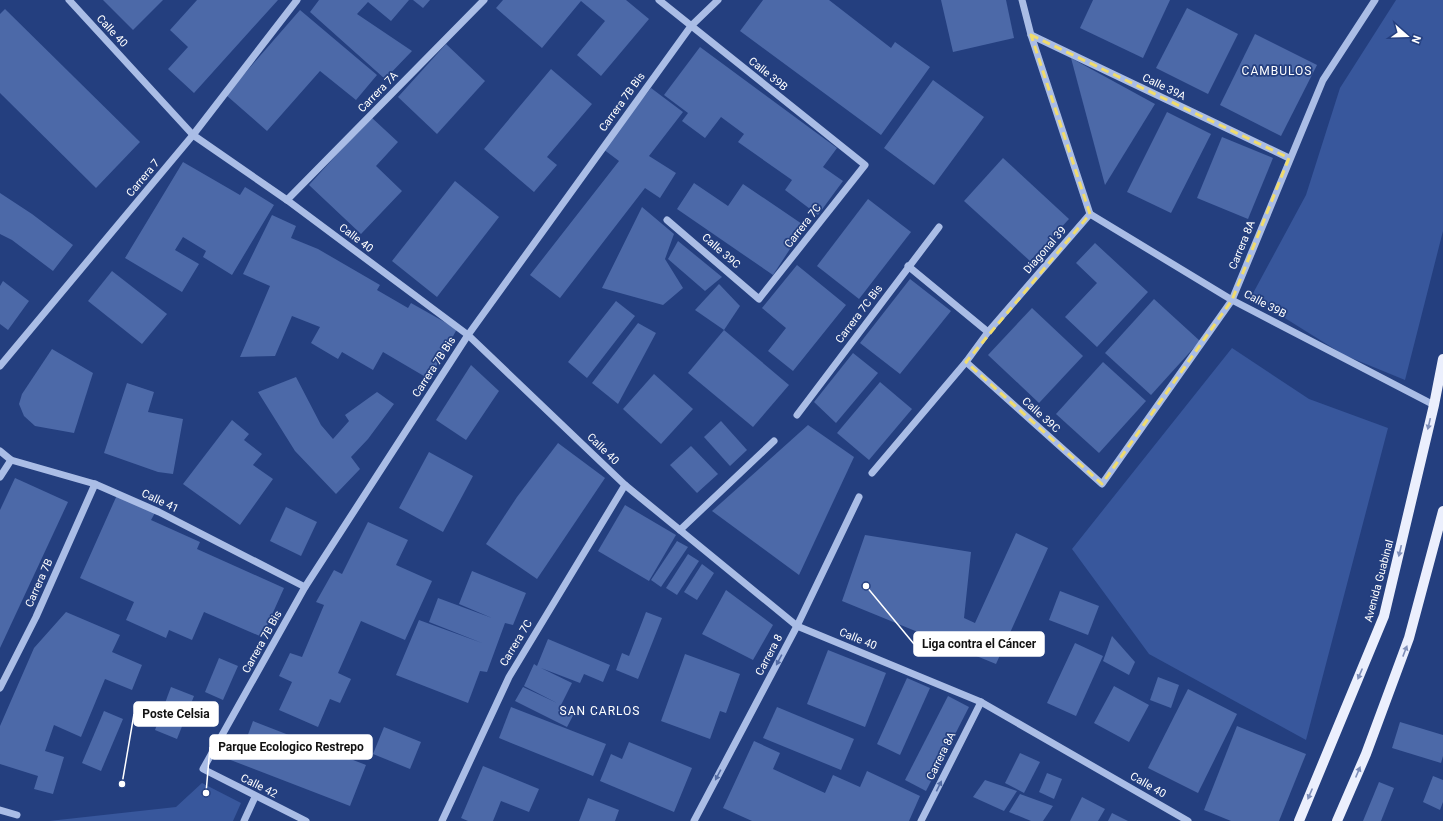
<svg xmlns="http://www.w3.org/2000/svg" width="1443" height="821" font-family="Roboto,sans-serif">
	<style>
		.green { fill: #38579c }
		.building { fill: #4c69a8 }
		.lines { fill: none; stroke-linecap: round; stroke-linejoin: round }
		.minor { stroke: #aabde6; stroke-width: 7 }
		.major { stroke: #ebeffd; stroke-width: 10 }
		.oneway { fill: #7e8eb8 }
		.oneway2 { fill: #536ba3 }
		.marked { fill: none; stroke: #f0dc6d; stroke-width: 3; stroke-dasharray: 8 5; stroke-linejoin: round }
		.labels { text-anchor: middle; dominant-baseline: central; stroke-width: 3.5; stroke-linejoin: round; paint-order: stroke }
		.street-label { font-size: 11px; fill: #fff; stroke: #243f7f }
		.neighbourhood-label { font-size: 12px; letter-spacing: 1px; fill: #fff; stroke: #243f7f }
		.leader { fill: none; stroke: #fff; stroke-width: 1.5 }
		.callout-dot { fill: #fff; stroke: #243f7f; stroke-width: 1.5 }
		.callout { fill: #fff; stroke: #fff; stroke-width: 1.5 }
		.callout-label { font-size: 12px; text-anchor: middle; font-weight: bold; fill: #111 }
	</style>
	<rect width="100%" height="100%" fill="#243f7f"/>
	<g class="green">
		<polygon points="1396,0 1443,0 1443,231 1405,380 1344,355 1251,297 1306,195 1340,88"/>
		<polygon points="1232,348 1309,399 1388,428 1306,740 1149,654 1072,549"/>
		<polygon points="202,783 241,803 233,821 49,821 176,807"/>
	</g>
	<g class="building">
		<polygon points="103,0 163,0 133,30"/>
		<polygon points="197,0 278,0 194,93 168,69 188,47 170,30"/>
		<polygon points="319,0 409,0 391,21 368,2 357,14 412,51 385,79 310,12"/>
		<polygon points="413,0 430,0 423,8"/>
		<polygon points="503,0 626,0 649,19 601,76 577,55 605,21 581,1 542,48 496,8"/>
		<polygon points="763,0 829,0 891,48 895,42 930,67 881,135 740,31"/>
		<polygon points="941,0 1006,0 1014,38 953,52"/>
		<polygon points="1093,0 1170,0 1143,58 1080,28"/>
		<polygon points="1187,8 1238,34 1208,94 1156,68"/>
		<polygon points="5,9 140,142 96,188 0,93 0,14"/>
		<polygon points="300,10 377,75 356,100 320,71 267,131 226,95"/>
		<polygon points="1255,34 1317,65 1281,136 1220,105"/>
		<polygon points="446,44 485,81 437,134 398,97"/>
		<polygon points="700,47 837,148 823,167 843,181 818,215 785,190 792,180 738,142 744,134 721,117 705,138 682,121 688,113 664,95"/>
		<polygon points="1071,58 1155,104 1105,185"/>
		<polygon points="551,69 592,104 547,157 557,165 534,192 484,149"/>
		<polygon points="933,80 984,117 934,185 884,148"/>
		<polygon points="651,88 683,112 649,156 676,173 660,198 645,188 560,298 530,275 619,161 603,149"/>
		<polygon points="1167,112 1211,134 1171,213 1127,192"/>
		<polygon points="371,117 398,142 376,166 402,191 361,234 309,185"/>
		<polygon points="1222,137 1273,158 1248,219 1197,198"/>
		<polygon points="1003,158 1069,219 1030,261 964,201"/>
		<polygon points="183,162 240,195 245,187 274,205 232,275 203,257 206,251 183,237 175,250 199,264 182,292 125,258"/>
		<polygon points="455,181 499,217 437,297 392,261"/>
		<polygon points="694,183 728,206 743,184 805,226 773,275 677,209"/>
		<polygon points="0,193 32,214 73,245 53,271 12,240 0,234"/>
		<polygon points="868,199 911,232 859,299 817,266"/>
		<polygon points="642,207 674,234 665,259 683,288 663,305 602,288"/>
		<polygon points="272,215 296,226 291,238 318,249 380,285 377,290 408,308 411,303 457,329 429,379 383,352 373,370 342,352 338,359 311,343 320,327 292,316 275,356 240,357 270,286 243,274"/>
		<polygon points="678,241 722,277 705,291 668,259"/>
		<polygon points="1095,243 1148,292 1097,347 1065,317 1097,283 1076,263"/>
		<polygon points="797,265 846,305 793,371 768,351 786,328 762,308"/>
		<polygon points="112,271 167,314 142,344 88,301"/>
		<polygon points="910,279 951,311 900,374 860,343"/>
		<polygon points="3,281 29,301 8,330 0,324 0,286"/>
		<polygon points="719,284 740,306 724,330 695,310"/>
		<polygon points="1154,299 1200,341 1151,395 1105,353"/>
		<polygon points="616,301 635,316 587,378 568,362"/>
		<polygon points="1032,308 1083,356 1039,403 988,355"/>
		<polygon points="638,323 656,333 618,404 592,383"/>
		<polygon points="724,330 789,385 753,427 688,373"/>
		<polygon points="52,349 93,373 74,433 35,426 24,416 19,404 22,394"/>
		<polygon points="853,353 878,373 836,423 814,402"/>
		<polygon points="1103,362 1146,401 1099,453 1056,414"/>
		<polygon points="471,365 499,391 466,440 436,420"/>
		<polygon points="654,374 693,409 661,444 623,409"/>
		<polygon points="296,377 321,425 333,439 349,421 345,415 377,392 394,404 368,439 351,457 360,469 336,494 295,451 258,392"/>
		<polygon points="880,382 912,409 869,460 837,433"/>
		<polygon points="127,383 154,392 148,412 183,419 173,474 158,472 104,453"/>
		<polygon points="232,420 249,434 244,440 262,454 253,465 273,479 240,525 183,484"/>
		<polygon points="721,421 747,450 730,466 704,437"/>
		<polygon points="808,425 854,457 799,575 712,511"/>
		<polygon points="558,443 605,478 537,579 486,544 517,497"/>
		<polygon points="691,446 718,474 697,493 670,465"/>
		<polygon points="429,452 473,476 443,532 399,508"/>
		<polygon points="15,478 68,502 0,648 0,510"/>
		<polygon points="117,495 155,513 151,520 200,542 197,549 284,588 262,637 204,612 192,640 169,630 166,638 126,620 134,602 80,578"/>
		<polygon points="625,505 676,535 649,581 598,551"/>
		<polygon points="286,507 317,522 301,556 270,541"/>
		<polygon points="368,522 408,540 396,565 432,581 405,640 361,621 338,673 351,679 340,703 330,699 318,727 279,710 292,682 279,676 290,653 302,657 324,605 316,602 334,570 342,574"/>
		<polygon points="1016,533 1048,548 996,664 842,601 865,535 971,552 964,618 975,623"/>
		<polygon points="677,541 688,547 661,587 651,580"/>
		<polygon points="688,554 699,561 677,595 666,588"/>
		<polygon points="702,564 714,573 697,600 684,592"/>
		<polygon points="472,571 526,593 513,625 505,623 487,672 480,671 468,703 396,675 419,620 482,643 429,622 438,598 492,618 459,604"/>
		<polygon points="726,590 773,625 753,660 702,634"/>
		<polygon points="1060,591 1099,606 1088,635 1049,620"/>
		<polygon points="66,612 120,635 112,652 142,665 132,690 105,679 81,737 54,725 45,751 64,757 53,794 34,789 38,776 0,764 0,726 34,648"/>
		<polygon points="646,612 662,618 638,679 616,670 622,653 629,656"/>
		<polygon points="1112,636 1135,662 1129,675 1103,661"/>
		<polygon points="548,639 610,665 603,682 584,674 580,683 541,668 572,683 561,705 575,712 567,727 515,701 523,687 557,703 524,686 534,664 537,666"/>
		<polygon points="1075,643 1103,656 1076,716 1047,703"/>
		<polygon points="828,650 886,673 865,727 807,704"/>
		<polygon points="685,654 740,674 726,713 720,711 710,739 661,721"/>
		<polygon points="219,658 238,666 223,700 205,692"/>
		<polygon points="1158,677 1179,685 1171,708 1150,700"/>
		<polygon points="907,678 930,688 900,755 877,744"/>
		<polygon points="1114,686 1149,705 1129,742 1094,723"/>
		<polygon points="171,687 194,696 177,739 155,730"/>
		<polygon points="1188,689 1237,714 1198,793 1148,768"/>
		<polygon points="948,696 969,707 926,791 905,780"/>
		<polygon points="511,707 606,744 593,776 499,738"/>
		<polygon points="777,707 854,739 841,770 763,738"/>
		<polygon points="104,711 123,719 101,771 82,763"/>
		<polygon points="253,721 366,765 350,806 228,759 237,736 246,740"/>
		<polygon points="1400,722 1443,735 1443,756 1441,763 1392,748"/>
		<polygon points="1237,726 1306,754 1279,821 1231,821 1204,810"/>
		<polygon points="384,727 421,742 410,769 373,754"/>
		<polygon points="754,741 780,753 773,769 825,793 833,775 860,787 867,771 920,796 909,821 752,821 723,808"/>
		<polygon points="629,742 692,768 674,812 600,781 611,754 622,759"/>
		<polygon points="1020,753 1040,762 1024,793 1005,783"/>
		<polygon points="483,766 539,789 529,812 501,801 493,821 468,821 461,818"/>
		<polygon points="1047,773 1062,779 1054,799 1039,792"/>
		<polygon points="1433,776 1443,780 1443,802 1440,810 1423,802"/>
		<polygon points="985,780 1017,791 1004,811 973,797"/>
		<polygon points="1379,782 1394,788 1381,821 1363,821"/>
		<polygon points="1020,794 1053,806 1043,821 1031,821 1009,812"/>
		<polygon points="1082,797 1105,809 1098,821 1070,821"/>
		<polygon points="588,798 619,810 615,821 579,821"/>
		<polygon points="1112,813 1128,821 1108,821"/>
	</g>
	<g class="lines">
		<g class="minor">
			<polyline points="69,0 193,135 287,200 468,335 625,485 797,626 981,702 1188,821"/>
			<polyline points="659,0 865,165 759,299 667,220"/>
			<polyline points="1022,0 1031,35 1090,214"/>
			<polyline points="1031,35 1289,158"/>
			<polyline points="287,200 484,0"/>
			<polyline points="1090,214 1232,300 1434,405"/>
			<polyline points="908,266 988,332"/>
			<polyline points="966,362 1102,484 1232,300 1323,80 1375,0"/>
			<polyline points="0,366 193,135 297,0"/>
			<polyline points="797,415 939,227"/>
			<polyline points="0,451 11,460 95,484 159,512 305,587"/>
			<polyline points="872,473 966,362 988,332 1090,214"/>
			<polyline points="0,477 11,460"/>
			<polyline points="680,530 774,441"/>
			<polyline points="0,688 36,617 95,484"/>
			<polyline points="0,810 17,815"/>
			<polyline points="244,821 255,797"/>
			<polyline points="306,821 203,769 305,587 468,335 691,26 718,0"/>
			<polyline points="442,821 509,677 625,485"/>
			<polyline points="694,821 797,626 859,497"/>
			<polyline points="921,821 981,702"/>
		</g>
		<g class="major">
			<polyline points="1299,821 1384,616 1434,405 1443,359"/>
			<polyline points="1337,821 1366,754 1409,638 1443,511"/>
		</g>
	</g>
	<defs><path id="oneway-solid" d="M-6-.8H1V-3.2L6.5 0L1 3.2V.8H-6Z"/></defs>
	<g class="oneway">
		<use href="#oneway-solid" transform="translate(1429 424) rotate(103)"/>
		<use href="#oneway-solid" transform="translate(1400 551) rotate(103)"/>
		<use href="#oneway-solid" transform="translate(1405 651) rotate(-69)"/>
		<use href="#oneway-solid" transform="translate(1360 674) rotate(113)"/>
		<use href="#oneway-solid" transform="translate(1358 772) rotate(-67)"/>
		<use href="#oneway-solid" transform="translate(1310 794) rotate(113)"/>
	</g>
	<g class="oneway2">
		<use href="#oneway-solid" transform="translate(779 660) rotate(118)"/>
		<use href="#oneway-solid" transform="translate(718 775) rotate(118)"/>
		<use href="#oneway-solid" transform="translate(939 786) rotate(-64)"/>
	</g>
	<path class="marked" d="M 1031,35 L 1289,158 L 1232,300 L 1102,484 L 966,362 L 1090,214 Z"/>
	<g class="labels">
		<g class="street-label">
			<text transform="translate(112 31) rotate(47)">Calle 40</text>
			<text transform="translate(768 74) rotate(39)">Calle 39B</text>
			<text transform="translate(1164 87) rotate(26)">Calle 39A</text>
			<text transform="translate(378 92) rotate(-46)">Carrera 7A</text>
			<text transform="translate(622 102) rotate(-54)">Carrera 7B Bis</text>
			<text transform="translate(143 178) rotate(-50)">Carrera 7</text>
			<text transform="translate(803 226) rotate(-52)">Carrera 7C</text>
			<text transform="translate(356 238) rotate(37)">Calle 40</text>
			<text transform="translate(1242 245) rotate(-68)">Carrera 8A</text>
			<text transform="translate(1045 250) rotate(-49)">Diagonal 39</text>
			<text transform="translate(721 251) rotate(41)">Calle 39C</text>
			<text transform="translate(1265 304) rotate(28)">Calle 39B</text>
			<text transform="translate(859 314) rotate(-53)">Carrera 7C Bis</text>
			<text transform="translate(434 367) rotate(-57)">Carrera 7B Bis</text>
			<text transform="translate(1041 415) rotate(42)">Calle 39C</text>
			<text transform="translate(603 449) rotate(44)">Calle 40</text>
			<text transform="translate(160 501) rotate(25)">Calle 41</text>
			<text transform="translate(1379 581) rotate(-75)">Avenida Guabinal</text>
			<text transform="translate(39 583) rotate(-66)">Carrera 7B</text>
			<text transform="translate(858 639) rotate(22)">Calle 40</text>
			<text transform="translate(262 642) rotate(-61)">Carrera 7B Bis</text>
			<text transform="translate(516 643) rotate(-59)">Carrera 7C</text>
			<text transform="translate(769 655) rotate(-62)">Carrera 8</text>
			<text transform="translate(941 756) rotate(-64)">Carrera 8A</text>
			<text transform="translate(1148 785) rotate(30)">Calle 40</text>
			<text transform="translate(259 786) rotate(27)">Calle 42</text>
		</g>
		<g class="neighbourhood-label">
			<text x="1277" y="71">CAMBULOS</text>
			<text x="600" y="711">SAN CARLOS</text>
		</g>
	</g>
	<path class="leader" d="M866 586L914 644M122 784L134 714M206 793L210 747"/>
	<g class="callout-dot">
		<circle cx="866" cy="586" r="4"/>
		<circle cx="122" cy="784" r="4"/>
		<circle cx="206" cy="793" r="4"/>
	</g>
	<g class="callout">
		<rect x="914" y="632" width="130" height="24" rx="4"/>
		<rect x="134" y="702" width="84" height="24" rx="4"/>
		<rect x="210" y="735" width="162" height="24" rx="4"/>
	</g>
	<g class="callout-label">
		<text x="979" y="648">Liga contra el Cáncer</text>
		<text x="176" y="718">Poste Celsia</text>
		<text x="291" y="751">Parque Ecologico Restrepo</text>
	</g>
	<g transform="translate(1407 36) rotate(110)" stroke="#243f7f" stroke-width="3" paint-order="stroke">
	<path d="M0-3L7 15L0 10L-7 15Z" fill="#ffffff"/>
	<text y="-6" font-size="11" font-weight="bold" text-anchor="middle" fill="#ffffff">N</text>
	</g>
</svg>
